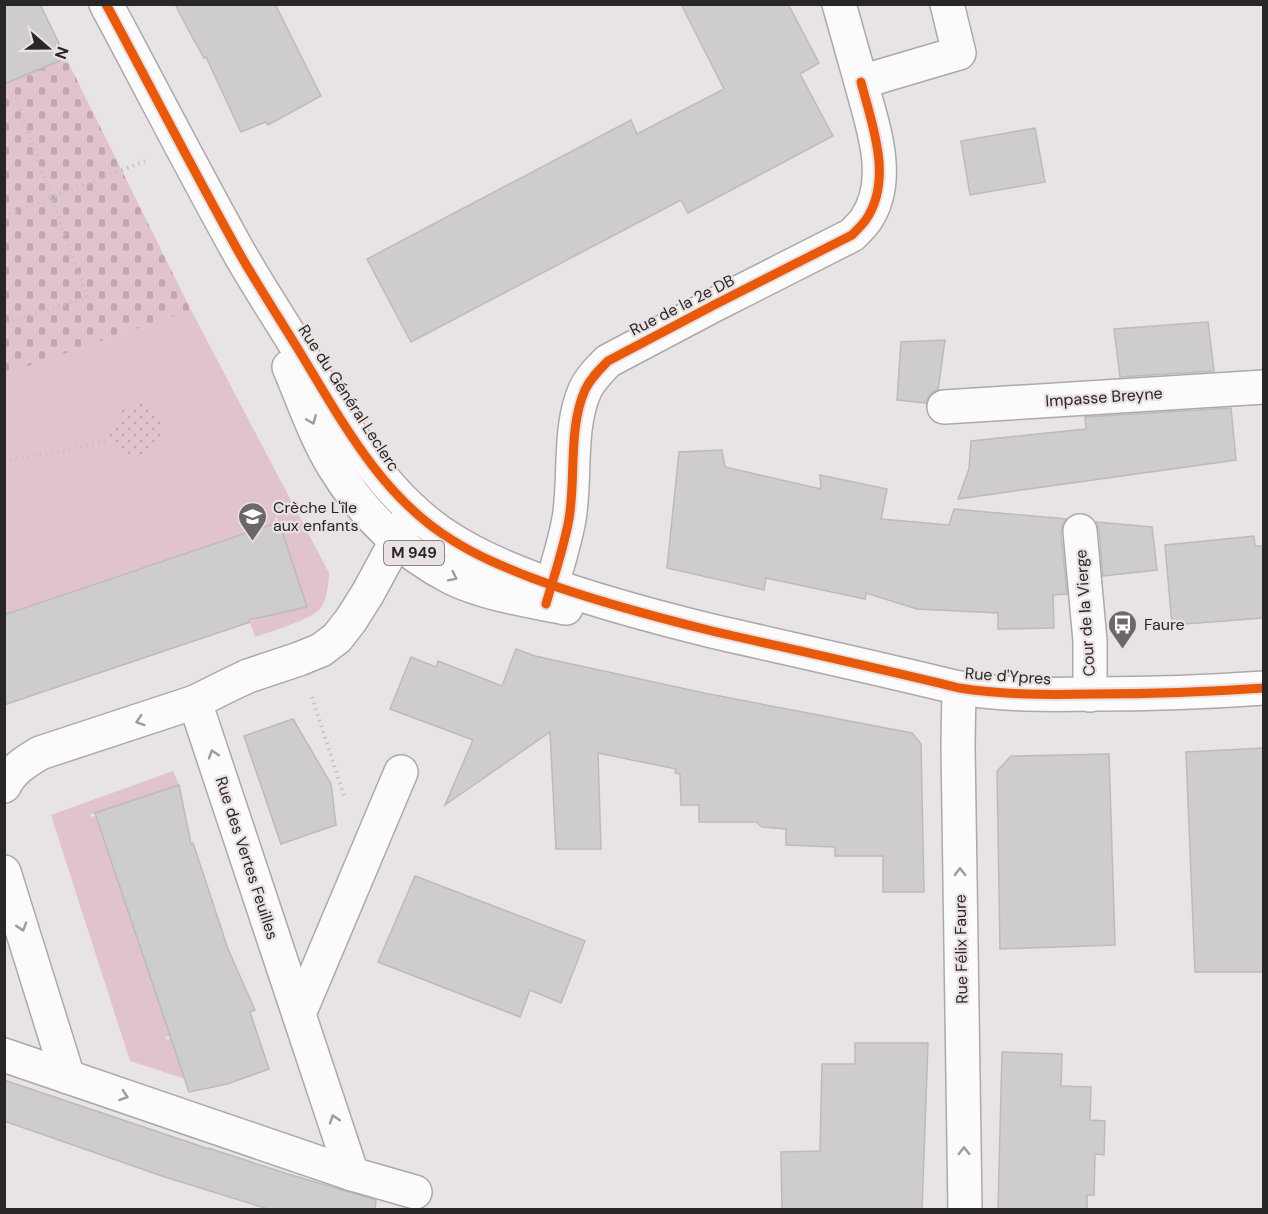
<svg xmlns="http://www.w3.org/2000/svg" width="1268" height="1214" font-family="'DM Sans',sans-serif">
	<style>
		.green { fill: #e0c3cb }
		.cemetery { fill: url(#cemetery-stones) }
		.park { fill: url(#park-dots) }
		.building { fill: #cfcccc; stroke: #bdbaba; stroke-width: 1.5 }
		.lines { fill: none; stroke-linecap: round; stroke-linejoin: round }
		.minor-casing { stroke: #aca9a9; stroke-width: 36 }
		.major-casing { stroke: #aca9a9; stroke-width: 36 }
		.path { stroke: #c5c3c3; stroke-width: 4; stroke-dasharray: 1.5 4.5; stroke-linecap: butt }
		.minor { stroke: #fcfbfb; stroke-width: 33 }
		.major { stroke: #fcfbfb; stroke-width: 33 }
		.cycleway-casing { stroke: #eae1e3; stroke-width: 13 }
		.cycleway { stroke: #e8590c; stroke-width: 9 }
		.oneway { stroke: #9d9b9c }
		.labels { text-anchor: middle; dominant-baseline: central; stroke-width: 4.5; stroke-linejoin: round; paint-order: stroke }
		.shield { fill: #eae1e3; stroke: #635e5f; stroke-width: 1.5 }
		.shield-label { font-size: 15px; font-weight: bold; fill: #292627 }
		.street-label { font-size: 16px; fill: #292627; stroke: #eae1e3 }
		.poi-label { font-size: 16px; fill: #292627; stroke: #eae1e3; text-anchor: start }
	</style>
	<defs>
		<pattern id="cemetery-stones" width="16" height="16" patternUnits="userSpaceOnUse" patternTransform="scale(1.5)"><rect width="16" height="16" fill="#e0c3cb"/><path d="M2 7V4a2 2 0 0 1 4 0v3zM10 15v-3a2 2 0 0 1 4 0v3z" fill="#c0a7ae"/></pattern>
		<pattern id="park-dots" width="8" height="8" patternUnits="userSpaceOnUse" patternTransform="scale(1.5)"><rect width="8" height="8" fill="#e0c3cb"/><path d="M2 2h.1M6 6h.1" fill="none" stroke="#c0a7ae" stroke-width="1.8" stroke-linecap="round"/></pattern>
	</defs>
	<rect width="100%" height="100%" fill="#e8e3e4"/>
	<g class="green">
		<path d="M 191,310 L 329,573 C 329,584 326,601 320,609 C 310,620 270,632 255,637 L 250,622 L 303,603 L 305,608 L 307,607 L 277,517 L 275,518 L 276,523 L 5,615 L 4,374 Z"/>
		<polygon points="173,771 179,785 90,815 91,817 96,816 171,1036 166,1037 166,1040 171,1038 225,1084 213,1088 130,1061 51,815"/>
	</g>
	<polygon class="cemetery" points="66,58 191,310 5,374 5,84"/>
	<path class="park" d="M 142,402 C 157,406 168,432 158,446 C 151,455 132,456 122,452 C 117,450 112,444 107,440 L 110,431 L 123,409 Z"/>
	<g class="building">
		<polygon points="4,4 40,4 66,58 4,84"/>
		<polygon points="175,4 275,4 321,96 268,125 266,122 241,132 206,57 204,58 190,33"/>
		<polygon points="681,4 788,4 819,63 800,74 833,136 688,213 681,200 411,342 367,259 631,120 637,134 724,89"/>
		<polygon points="1035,128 1045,182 970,195 961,141"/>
		<polygon points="1208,322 1214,371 1120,377 1114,329"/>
		<polygon points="945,340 938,390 933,392 928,398 926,403 897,400 901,342"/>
		<polygon points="1231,408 1236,460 958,499 969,469 971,441 1086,429 1085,417"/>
		<polygon points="722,450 725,467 821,489 820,475 887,489 881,519 949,525 954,509 1066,519 1063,524 1061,533 1067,594 1053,595 1054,628 998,629 998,613 917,609 866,593 865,599 766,578 764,590 667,568 679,452"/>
		<polygon points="279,522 307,607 249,620 250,622 4,705 4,615"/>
		<polygon points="1096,522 1152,527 1157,570 1103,576 1099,529"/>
		<polygon points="1254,536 1255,546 1263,546 1263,618 1172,625 1165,545"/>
		<polygon points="516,649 535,656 704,693 912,733 921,744 924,892 883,892 883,856 835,856 835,847 786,845 786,829 762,827 756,822 699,822 699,805 681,805 680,774 675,773 676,769 598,753 601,849 556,849 550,732 445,805 473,740 390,709 411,657 436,667 438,661 502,686"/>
		<polygon points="293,719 331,784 336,825 281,844 244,736"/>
		<polygon points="1263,748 1263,972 1195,972 1186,752"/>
		<polygon points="1109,754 1115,945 1000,949 997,771 1011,756"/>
		<polygon points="179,785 191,844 193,843 228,949 255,1010 250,1012 269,1069 227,1084 189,1092 95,813"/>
		<polygon points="415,876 585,941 561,1003 530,990 520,1017 378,962"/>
		<polygon points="855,1043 928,1043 922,1209 782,1209 781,1152 820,1151 822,1064 855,1064"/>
		<polygon points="1002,1052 1062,1054 1061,1086 1091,1087 1090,1120 1105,1121 1104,1155 1095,1154 1094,1195 1087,1195 1087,1209 998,1209"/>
		<polygon points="4,1080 209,1149 208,1148 288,1174 376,1200 375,1209 268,1209 165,1177 4,1121"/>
	</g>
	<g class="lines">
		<defs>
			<g id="minor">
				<polyline points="839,4 861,82 959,53 947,4"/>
				<polyline points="944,407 1264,387"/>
				<polyline points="1080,531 1090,641 1090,695"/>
				<path d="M 546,604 C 554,576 564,547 569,519 C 576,478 568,428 585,390 C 590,379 599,370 608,361 L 714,305 L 852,235 C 856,231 861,226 865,221 C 894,180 872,125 861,82"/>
				<polyline points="959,688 958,745 965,1210"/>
				<polyline points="195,702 352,1174"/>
				<path d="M 4,786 C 12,770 25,762 40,753 L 195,702 L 227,686 L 248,676 L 299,659 L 321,650 L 337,638 L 351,620 L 368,593 L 413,510"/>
				<polyline points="4,872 68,1077"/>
				<polyline points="299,1014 401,772"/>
				<polyline points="4,1055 352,1174 415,1192"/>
			</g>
			<g id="major">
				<path d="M 106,4 C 150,86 192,168 237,249 C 256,283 278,316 298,349 C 340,418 381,497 452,540 C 477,556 504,567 532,578 C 591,600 651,616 712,631 C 795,650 877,668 959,688 C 1004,695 1048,695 1093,694 C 1150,694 1207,692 1264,688"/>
				<path d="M 289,367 C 303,400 315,436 334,467 C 362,513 403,553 452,578 C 485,594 530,601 566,608"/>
			</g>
		</defs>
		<use href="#minor" class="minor-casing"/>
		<use href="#major" class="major-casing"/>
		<g class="path">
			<polyline points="4,104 16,99 87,297 4,324"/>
			<polyline points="4,216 145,161"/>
			<polyline points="4,461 61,451 107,440"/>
			<polyline points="312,697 345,799"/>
		</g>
		<use href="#minor" class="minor"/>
		<use href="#major" class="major"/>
		<defs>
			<g id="cycleway">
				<path d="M 106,4 C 150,86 192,168 237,249 C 256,283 278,316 298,349 C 340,418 381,497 452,540 C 477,556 504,567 532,578 C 591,600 651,616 712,631 C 795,650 877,668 959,688 C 1004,695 1048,695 1093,694 C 1150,694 1207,692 1264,688"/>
				<path d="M 546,604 C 554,576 564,547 569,519 C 576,478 568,428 585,390 C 590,379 599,370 608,361 L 714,305 L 852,235 C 856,231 861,226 865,221 C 894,180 872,125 861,82"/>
			</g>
		</defs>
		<use href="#cycleway" class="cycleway-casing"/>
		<use href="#cycleway" class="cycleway"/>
	</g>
	<defs><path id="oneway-chevron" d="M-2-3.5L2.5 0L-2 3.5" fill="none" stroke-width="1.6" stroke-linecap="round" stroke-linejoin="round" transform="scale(1.5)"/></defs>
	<g class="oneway">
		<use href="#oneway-chevron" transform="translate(312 420) rotate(68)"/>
		<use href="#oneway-chevron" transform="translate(453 577) rotate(26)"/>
		<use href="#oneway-chevron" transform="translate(140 721) rotate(162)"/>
		<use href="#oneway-chevron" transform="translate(213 754) rotate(-108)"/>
		<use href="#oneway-chevron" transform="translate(960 872) rotate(-91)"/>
		<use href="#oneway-chevron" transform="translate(22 927) rotate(73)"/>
		<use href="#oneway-chevron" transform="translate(124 1096) rotate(19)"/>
		<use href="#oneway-chevron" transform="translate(334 1119) rotate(-108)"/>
		<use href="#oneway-chevron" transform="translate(964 1151) rotate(-91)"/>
	</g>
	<defs>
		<symbol id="school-pin" viewBox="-11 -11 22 30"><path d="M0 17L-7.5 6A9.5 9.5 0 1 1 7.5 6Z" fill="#6c6869" stroke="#eae1e3"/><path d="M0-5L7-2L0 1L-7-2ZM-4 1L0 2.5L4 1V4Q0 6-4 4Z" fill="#fff"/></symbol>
		<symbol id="bus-pin" viewBox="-11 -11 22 30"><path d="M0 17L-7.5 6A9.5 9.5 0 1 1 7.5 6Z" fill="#6c6869" stroke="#eae1e3"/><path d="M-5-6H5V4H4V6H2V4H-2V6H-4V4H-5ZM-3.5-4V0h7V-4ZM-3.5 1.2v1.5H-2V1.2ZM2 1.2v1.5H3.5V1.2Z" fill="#fff"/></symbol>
	</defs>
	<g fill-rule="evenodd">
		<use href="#school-pin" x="236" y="500" width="33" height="45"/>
		<use href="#bus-pin" x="1106" y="608" width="33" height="45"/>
	</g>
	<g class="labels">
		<rect class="shield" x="384" y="541" width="60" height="24" rx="4.5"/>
		<g class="shield-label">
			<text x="414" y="553">M 949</text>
		</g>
		<g class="street-label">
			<text transform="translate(682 305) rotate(-27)">Rue de la 2e DB</text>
			<text transform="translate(1104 397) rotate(-4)">Impasse Breyne</text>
			<text transform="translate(349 398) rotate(57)">Rue du Général Leclerc</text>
			<text transform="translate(1085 613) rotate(-94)">Cour de la Vierge</text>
			<text transform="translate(1008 676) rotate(4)">Rue d'Ypres</text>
			<text transform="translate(247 858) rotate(72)">Rue des Vertes Feuilles</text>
			<text transform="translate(961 949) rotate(-91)">Rue Félix Faure</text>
		</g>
		<g class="poi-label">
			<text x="273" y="507">Crèche L'île<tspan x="273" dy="18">aux enfants</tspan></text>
			<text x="1144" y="624">Faure</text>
		</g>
	</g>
	<rect width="1268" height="1214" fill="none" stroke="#292627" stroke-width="12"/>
	<g transform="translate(48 48) rotate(110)" stroke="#eae1e3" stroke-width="4.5" paint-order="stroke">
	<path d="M0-4.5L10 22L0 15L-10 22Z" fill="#292627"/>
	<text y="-9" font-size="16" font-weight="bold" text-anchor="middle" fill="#292627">N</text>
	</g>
</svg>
